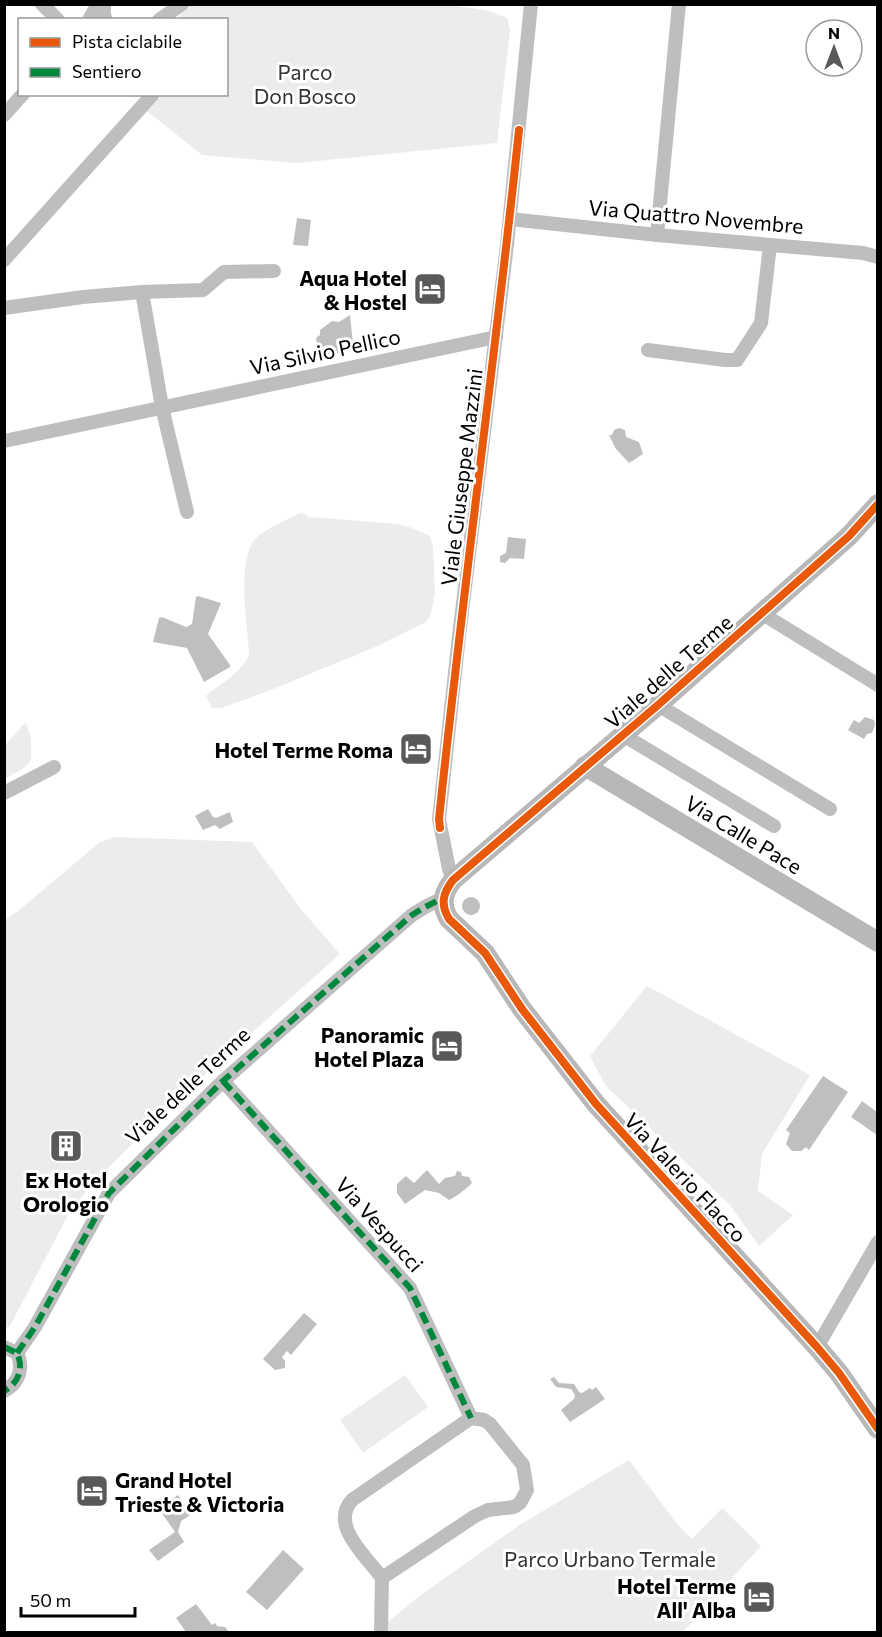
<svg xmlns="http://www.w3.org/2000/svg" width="882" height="1637" font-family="Commissioner,sans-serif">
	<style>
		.green { fill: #ececec }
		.water { fill: #bfbfbf }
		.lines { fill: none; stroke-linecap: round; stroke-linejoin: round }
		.street { stroke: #bebebe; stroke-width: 14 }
		.secondary { stroke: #b8b8b8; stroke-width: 20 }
		.quiet { stroke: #00873e; stroke-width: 6; stroke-dasharray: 12 6; stroke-linecap: butt }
		.cycleway-casing { stroke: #fff; stroke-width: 11 }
		.cycleway { stroke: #e8590c; stroke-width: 8 }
		.labels { text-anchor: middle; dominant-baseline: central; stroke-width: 6; stroke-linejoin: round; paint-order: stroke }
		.park-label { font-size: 21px; fill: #333; stroke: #fff }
		.street-label { font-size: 21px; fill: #000; stroke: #fff }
		.poi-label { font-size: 21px; font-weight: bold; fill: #000; stroke: #fff; text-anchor: end }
	</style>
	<rect width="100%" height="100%" fill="#fff"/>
	<g class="green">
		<polygon points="190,5 448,5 486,10 507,18 510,30 497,143 297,163 202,155 147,111 162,95 226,94 226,20 180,19 179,16"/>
		<path d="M 302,512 L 309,517 L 399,524 L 412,528 L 430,536 L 433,547 L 435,593 L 431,614 L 426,622 L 375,647 L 271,690 L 221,708 L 212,708 L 206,696 C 221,682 240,675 249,655 C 248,625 235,558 257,537 C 267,528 289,519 302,512 Z"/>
		<polygon points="26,722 31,739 31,760 25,767 5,779 5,745"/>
		<polygon points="115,837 252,842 300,908 340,954 171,1105 90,1186 68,1215 10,1326 5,1328 5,920 18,911 100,842"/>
		<polygon points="647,986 810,1075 762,1154 758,1191 793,1215 759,1246 730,1205 605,1085 590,1056"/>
		<polygon points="405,1375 428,1407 363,1453 340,1420"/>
		<polygon points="629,1460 678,1525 692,1539 722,1508 761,1546 683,1632 388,1632 388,1622 418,1597 521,1524"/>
	</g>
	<g class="water">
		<polygon points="297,218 311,220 308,246 293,245"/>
		<polygon points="350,315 353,344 333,356 318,351 316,338 320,335 320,330 332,321 339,322"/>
		<polygon points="619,428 625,430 626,437 639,442 643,454 629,463 616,449 609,435 612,435 614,430"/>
		<polygon points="508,537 526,539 524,559 510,558 505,563 500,562 500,556 506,553"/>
		<polygon points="198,596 221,603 208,634 230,665 230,667 204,682 187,648 153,642 159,618 162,617 186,627 192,624 196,597"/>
		<polygon points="865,717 874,720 875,725 872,733 867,734 864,739 848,730 854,720 859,723"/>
		<polygon points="208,809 213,817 216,818 230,812 233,822 220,829 215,825 203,830 195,816"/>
		<circle cx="471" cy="906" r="9"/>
		<polygon points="823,1076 848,1092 809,1150 806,1147 801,1151 792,1151 786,1144 790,1133 786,1130"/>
		<polygon points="862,1101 877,1112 877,1135 851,1117"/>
		<path d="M 427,1170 L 439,1184 L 445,1178 L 455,1176 L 457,1171 L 461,1172 L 462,1176 L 469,1177 L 472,1183 C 470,1186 453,1199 449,1200 L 439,1193 L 425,1190 L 405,1204 L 397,1193 L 397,1184 L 406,1176 L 414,1183 Z"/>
		<polygon points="304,1313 317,1324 291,1355 287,1351 282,1357 285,1361 285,1368 275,1370 263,1359"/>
		<polygon points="554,1377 559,1383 574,1384 579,1392 582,1393 590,1388 592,1390 596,1387 605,1399 570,1422 561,1410 574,1399 575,1395 571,1389 556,1387 550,1379"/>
		<polygon points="178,1495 192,1514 181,1521 178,1532 184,1542 158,1561 149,1550 175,1532 159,1509"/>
		<polygon points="283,1550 304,1569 267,1610 246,1592"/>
		<polygon points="196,1604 212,1625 215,1623 217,1626 225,1627 229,1632 186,1632 176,1618"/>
	</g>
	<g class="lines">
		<g class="street">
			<polyline points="42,4 58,20"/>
			<polyline points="104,4 104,16 106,20"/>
			<polyline points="89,20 98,4"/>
			<polyline points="159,20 182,4"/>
			<polyline points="4,115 23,94"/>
			<polyline points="510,219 657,235 863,253 878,257"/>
			<polyline points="657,235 679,4"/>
			<polyline points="4,260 153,94"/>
			<polyline points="142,292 162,407 187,512"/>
			<polyline points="4,308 83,297 142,292 203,290 224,272 274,271"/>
			<polyline points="648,350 725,360 737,360 761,323 770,245"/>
			<polyline points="4,441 496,337"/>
			<polyline points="761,613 878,685"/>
			<polyline points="658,705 830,809"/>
			<polyline points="623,735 774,826"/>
			<polyline points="4,793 54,767"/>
			<polyline points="453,880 449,869 439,819 459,636 507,245 531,4"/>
			<polyline points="223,1081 410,1288 471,1418"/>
			<path d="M 4,1347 L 17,1353 C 24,1368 19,1383 4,1391"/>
			<polyline points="817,1347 878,1242"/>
			<polyline points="17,1353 35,1327 109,1193 223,1081 412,915 425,907 443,898"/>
			<path d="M 471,1418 L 484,1420 L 490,1424 L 523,1465 L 527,1490 L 520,1503 L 514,1507 L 488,1510 L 475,1516 L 382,1578 C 367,1557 329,1525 352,1500 Z"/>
			<polyline points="381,1632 382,1578"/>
		</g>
		<g class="secondary">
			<path d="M 878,504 L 849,536 L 658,705 L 453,880 C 443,893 440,904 449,919 L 485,953 L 522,1009 L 596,1104 L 817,1347 L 839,1373 L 878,1429"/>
			<polyline points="585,766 878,942"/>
		</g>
		<g class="quiet">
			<polyline points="223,1081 410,1288 471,1418"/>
			<path d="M 4,1347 L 17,1353 C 24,1368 19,1383 4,1391"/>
			<polyline points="17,1353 35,1327 109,1193 223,1081 412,915 425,907 443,898"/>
		</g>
		<defs>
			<g id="cycleway">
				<path d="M 878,504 L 849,536 L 658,705 L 453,880 C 443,893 440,904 449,919 L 485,953 L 522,1009 L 596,1104 L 817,1347 L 839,1373 L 878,1429"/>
				<path d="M 440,828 L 439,819 C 463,589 495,360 519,130"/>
			</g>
		</defs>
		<use href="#cycleway" class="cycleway-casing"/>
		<use href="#cycleway" class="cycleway"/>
	</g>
	<defs>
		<symbol id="hotel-square" viewBox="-11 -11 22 22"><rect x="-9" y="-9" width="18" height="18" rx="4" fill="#595959" stroke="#fff"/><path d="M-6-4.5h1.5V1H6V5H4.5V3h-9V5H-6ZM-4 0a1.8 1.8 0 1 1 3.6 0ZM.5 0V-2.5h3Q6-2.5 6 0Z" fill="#fff"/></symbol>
		<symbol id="building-square" viewBox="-11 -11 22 22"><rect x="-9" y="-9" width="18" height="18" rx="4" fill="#595959" stroke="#fff"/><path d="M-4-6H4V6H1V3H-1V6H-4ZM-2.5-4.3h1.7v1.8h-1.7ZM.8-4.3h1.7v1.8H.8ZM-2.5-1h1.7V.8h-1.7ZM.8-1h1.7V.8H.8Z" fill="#fff"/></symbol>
	</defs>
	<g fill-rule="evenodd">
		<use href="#hotel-square" x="411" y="270" width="38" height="38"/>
		<use href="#hotel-square" x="397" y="730" width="38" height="38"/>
		<use href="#hotel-square" x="428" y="1027" width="38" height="38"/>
		<use href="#building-square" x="47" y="1127" width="38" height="38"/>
		<use href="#hotel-square" x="73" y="1472" width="38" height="38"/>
		<use href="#hotel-square" x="740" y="1578" width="38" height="38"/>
	</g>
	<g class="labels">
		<g class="park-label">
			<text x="305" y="71">Parco<tspan x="305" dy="24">Don Bosco</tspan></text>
			<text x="610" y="1558">Parco Urbano Termale</text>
		</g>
		<g class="street-label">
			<text transform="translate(696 216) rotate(5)">Via Quattro Novembre</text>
			<text transform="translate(325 351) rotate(-12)">Via Silvio Pellico</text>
			<text transform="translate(461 477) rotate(-83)">Viale Giuseppe Mazzini</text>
			<text transform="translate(668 671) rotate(-41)">Viale delle Terme</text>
			<text transform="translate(744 834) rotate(31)">Via Calle Pace</text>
			<text transform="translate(187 1085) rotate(-43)">Viale delle Terme</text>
			<text transform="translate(686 1177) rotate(47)">Via Valerio Flacco</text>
			<text transform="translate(380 1224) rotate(48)">Via Vespucci</text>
		</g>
		<g class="poi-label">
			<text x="407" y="277">Aqua Hotel<tspan x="407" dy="24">&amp; Hostel</tspan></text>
			<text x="393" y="749">Hotel Terme Roma</text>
			<text x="424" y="1034">Panoramic<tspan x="424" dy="24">Hotel Plaza</tspan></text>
			<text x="66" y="1179" text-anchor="middle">Ex Hotel<tspan x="66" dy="24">Orologio</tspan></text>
			<text x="115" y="1479" text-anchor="start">Grand Hotel<tspan x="115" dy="24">Trieste &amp; Victoria</tspan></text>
			<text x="736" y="1585">Hotel Terme<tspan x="736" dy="24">All' Alba</tspan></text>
		</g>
	</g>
	<rect width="882" height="1637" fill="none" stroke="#000000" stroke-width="12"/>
	<rect x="18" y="18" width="210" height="78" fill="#ffffff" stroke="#999999" stroke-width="1.5"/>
	<rect x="30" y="38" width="30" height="9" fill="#e8590c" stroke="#999999" stroke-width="1.5"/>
	<text x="72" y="48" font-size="18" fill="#000000">Pista ciclabile</text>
	<rect x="30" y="68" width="30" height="9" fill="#00873e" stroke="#999999" stroke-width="1.5"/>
	<text x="72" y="78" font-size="18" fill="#000000">Sentiero</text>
	<g transform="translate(834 48)"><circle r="28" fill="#ffffff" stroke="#999999" stroke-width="1.5"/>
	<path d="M0-4.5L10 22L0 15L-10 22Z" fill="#595959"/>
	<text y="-9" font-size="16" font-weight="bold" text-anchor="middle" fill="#000000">N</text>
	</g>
	<path d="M21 1607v9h114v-9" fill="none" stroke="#000000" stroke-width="3"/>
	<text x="30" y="1607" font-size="18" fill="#000000" stroke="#ffffff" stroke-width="4.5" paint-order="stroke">50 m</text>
</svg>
